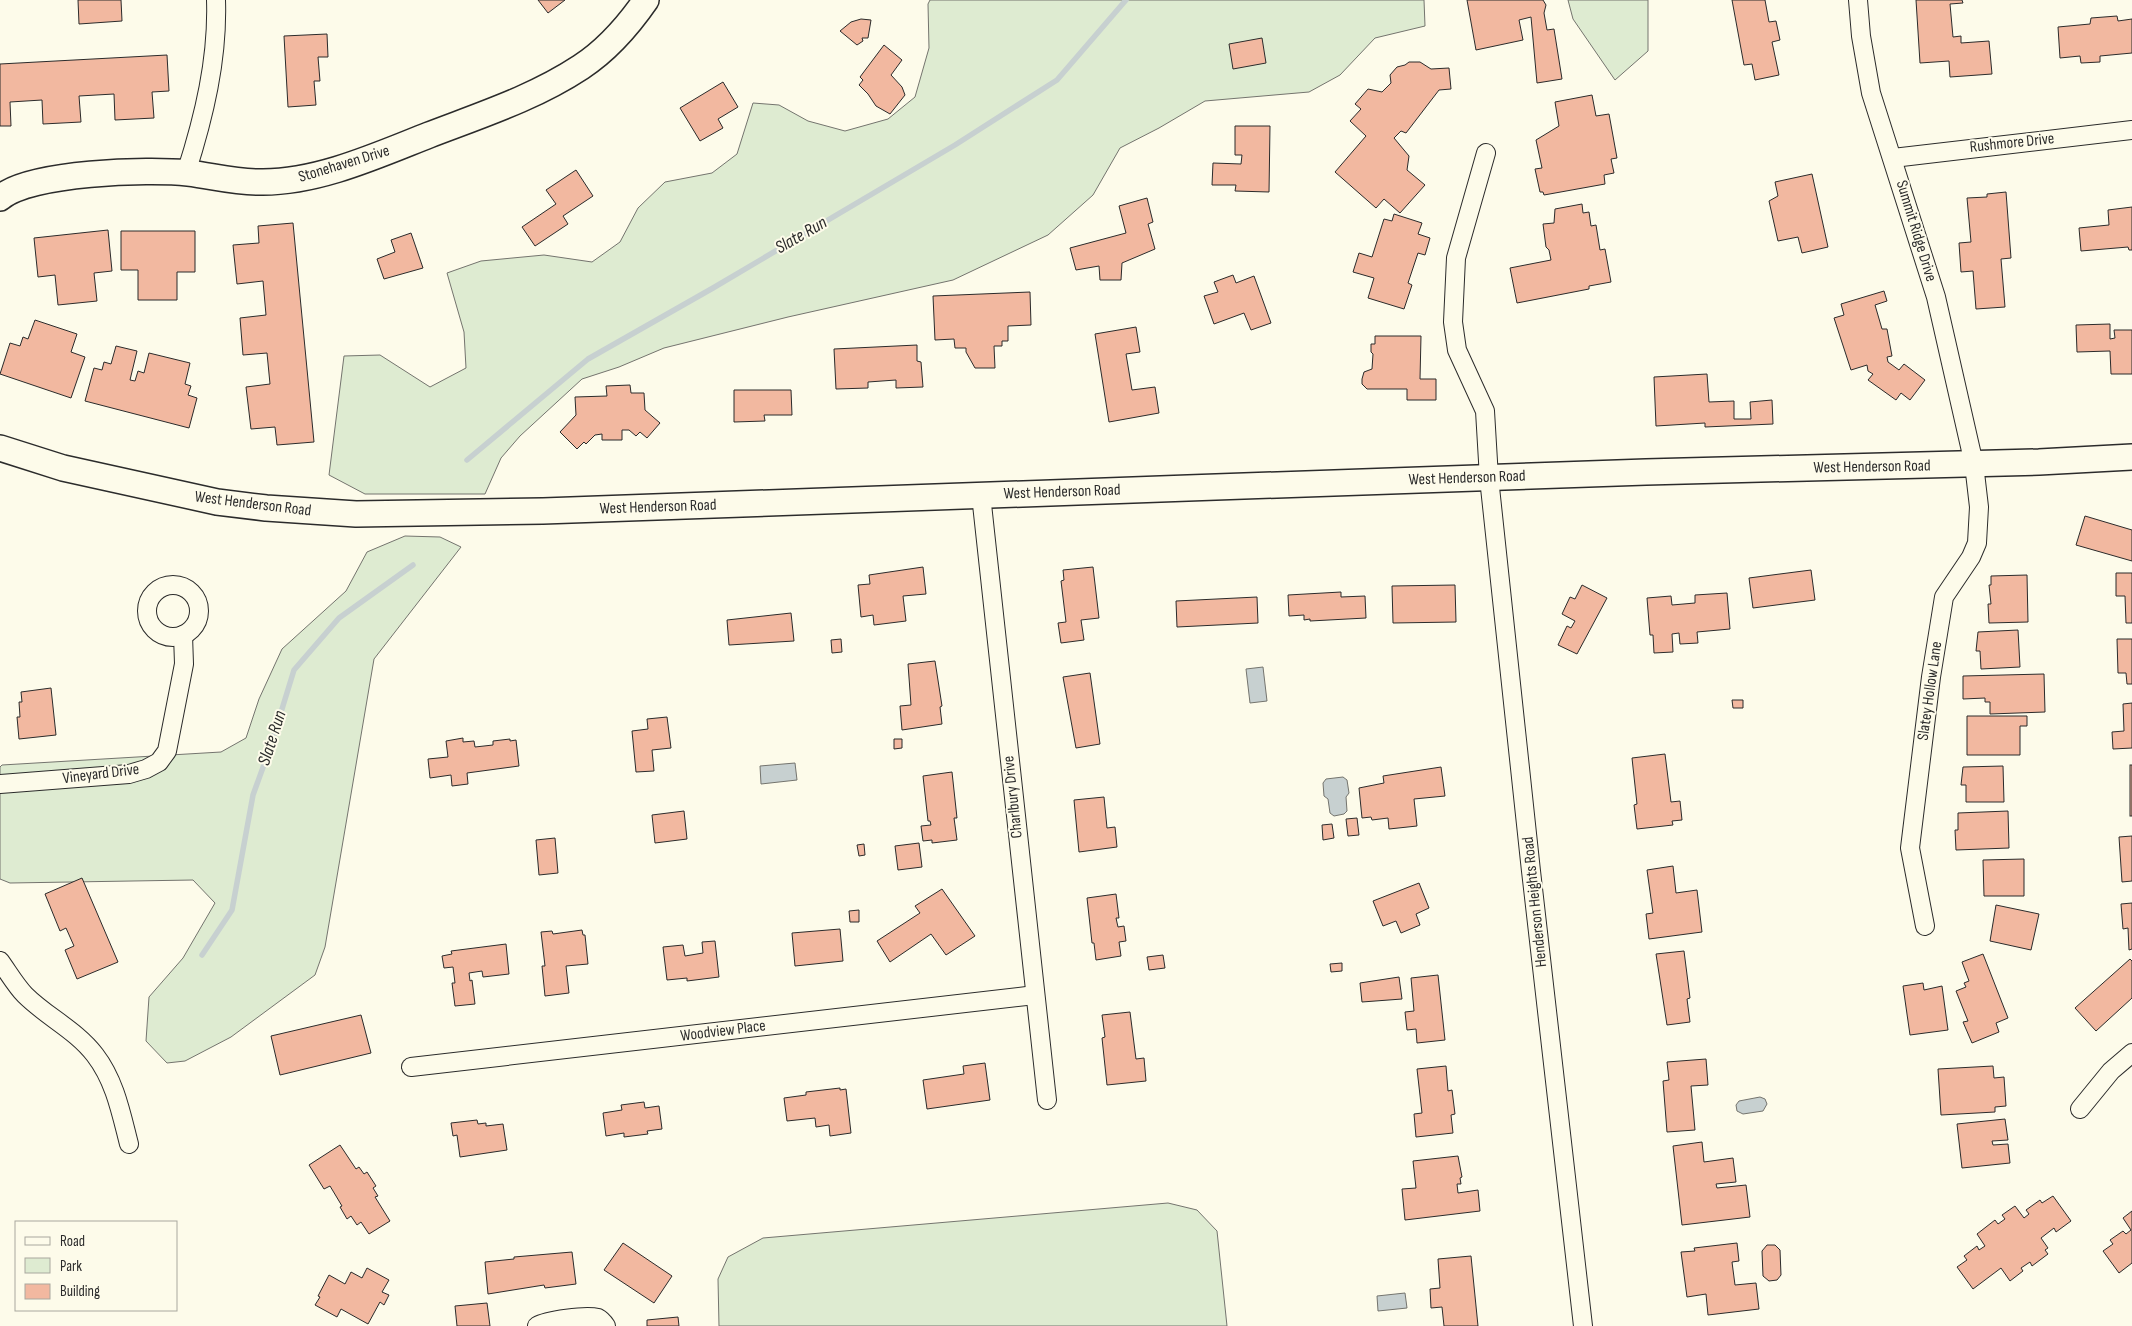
<svg xmlns="http://www.w3.org/2000/svg" width="2132" height="1326" font-family="'Sofia Sans Condensed',sans-serif">
	<style>
		.green { fill: #deebd1; stroke: #74746e }
		.water { fill: #c7d0d0; stroke: #74746e }
		.lines { fill: none; stroke-linecap: round; stroke-linejoin: round }
		.stream { stroke: #c7d0d0; stroke-width: 5.5 }
		.building { fill: #f2b8a0; stroke: #2b2b2b }
		.street-casing { stroke: #2b2b2b; stroke-width: 20 }
		.secondary-casing { stroke: #2b2b2b; stroke-width: 28 }
		.street { stroke: #fdfbea; stroke-width: 18 }
		.secondary { stroke: #fdfbea; stroke-width: 25 }
		.labels { text-anchor: middle; dominant-baseline: central; stroke-width: 4; stroke-linejoin: round; paint-order: stroke }
		.street-label { font-size: 16px; fill: #2b2b2b; stroke: #fdfbea }
		.water-label { font-size: 18px; font-style: italic; fill: #2b2b2b; stroke: #fdfbea }
	</style>
	<rect width="100%" height="100%" fill="#fdfbea"/>
	<g class="green">
		<polygon points="930,0 1424,0 1425,26 1375,38 1340,75 1309,92 1205,101 1159,128 1120,148 1093,195 1048,235 953,280 788,317 664,348 619,367 582,379 520,436 501,458 485,494 365,494 329,475 344,356 380,355 430,387 466,368 464,332 447,273 481,261 544,255 592,262 620,242 638,208 665,182 712,173 737,154 753,103 779,105 808,121 845,131 888,119 915,97 929,48 928,4"/>
		<polygon points="1568,0 1648,0 1648,51 1615,80 1573,19"/>
		<polygon points="405,536 440,537 461,547 374,659 325,947 315,975 231,1037 185,1061 167,1063 146,1041 149,997 183,958 215,903 193,880 10,883 0,879 0,767 2,765 221,752 246,738 259,699 282,649 346,591 367,552"/>
		<polygon points="1168,1203 1197,1210 1217,1231 1227,1326 719,1326 718,1279 728,1257 763,1238"/>
	</g>
	<g class="water">
		<polygon points="1263,667 1267,701 1250,703 1246,669"/>
		<polygon points="795,763 797,780 761,784 760,766"/>
		<polygon points="1343,777 1347,780 1349,793 1346,797 1347,811 1344,814 1334,816 1330,813 1328,799 1324,796 1323,783 1326,779"/>
		<polygon points="1760,1097 1765,1099 1767,1104 1763,1111 1743,1114 1737,1111 1736,1105 1739,1101"/>
		<polygon points="1405,1293 1407,1308 1378,1311 1377,1296"/>
	</g>
	<g class="lines">
		<g class="stream">
			<polyline points="467,460 588,359 713,288 955,145 1057,80 1126,0"/>
			<polyline points="202,955 232,910 253,795 270,748 294,670 339,618 413,565"/>
		</g>
	</g>
	<g class="building">
		<polygon points="78,0 121,0 122,21 79,24"/>
		<polygon points="538,0 565,0 548,13"/>
		<polygon points="1467,0 1543,0 1546,5 1544,13 1547,30 1554,29 1562,79 1537,83 1531,17 1519,20 1523,40 1476,50"/>
		<polygon points="1732,0 1765,0 1769,22 1776,21 1780,40 1772,42 1779,75 1755,80 1752,64 1744,65"/>
		<polygon points="1916,0 1962,0 1963,3 1950,4 1953,37 1961,36 1961,43 1989,41 1992,74 1950,77 1949,61 1920,63"/>
		<polygon points="2117,16 2118,21 2132,19 2132,53 2100,56 2100,62 2081,63 2080,56 2060,58 2058,27 2090,24 2091,18"/>
		<polygon points="861,19 871,20 868,38 862,38 863,41 857,45 840,31 851,22"/>
		<polygon points="327,34 328,57 318,57 320,81 314,81 316,105 288,107 284,36"/>
		<polygon points="1262,38 1266,63 1233,69 1229,44"/>
		<polygon points="884,45 902,60 891,75 902,87 905,95 890,114 876,106 868,94 859,85 863,80 860,77"/>
		<polygon points="167,55 169,91 152,92 154,118 115,120 114,94 79,96 81,122 43,124 42,100 10,102 11,126 0,126 0,64"/>
		<polygon points="1409,62 1420,62 1431,69 1449,68 1451,89 1439,90 1406,133 1401,131 1394,138 1409,156 1407,170 1425,185 1400,213 1384,199 1376,208 1335,172 1366,136 1350,121 1361,109 1355,104 1368,89 1382,92 1391,83 1390,75 1397,67 1405,65"/>
		<polygon points="723,82 738,107 718,119 723,128 700,141 680,108"/>
		<polygon points="1592,95 1596,116 1609,114 1617,158 1611,159 1614,173 1604,175 1605,184 1544,195 1543,192 1540,192 1535,169 1542,168 1536,140 1559,126 1555,102"/>
		<polygon points="1235,126 1270,126 1269,192 1235,191 1236,185 1212,185 1213,163 1241,164 1242,155 1235,155"/>
		<polygon points="576,170 593,196 563,216 568,224 535,246 522,227 556,204 546,190"/>
		<polygon points="1812,174 1828,247 1802,253 1798,237 1778,241 1769,201 1778,196 1775,182"/>
		<polygon points="2006,192 2011,258 2001,259 2005,307 1976,309 1973,271 1961,272 1959,243 1971,242 1967,198 1987,197 1987,194"/>
		<polygon points="1147,198 1153,222 1148,224 1155,249 1122,263 1121,280 1100,280 1099,266 1076,270 1070,248 1126,233 1119,206"/>
		<polygon points="1582,204 1583,213 1589,212 1591,226 1596,225 1600,250 1605,249 1611,282 1589,286 1589,289 1517,303 1510,268 1551,260 1549,250 1546,247 1543,224 1554,223 1555,209"/>
		<polygon points="2132,207 2132,250 2129,250 2128,247 2081,251 2079,228 2109,225 2108,210"/>
		<polygon points="1394,214 1422,223 1418,234 1430,238 1425,255 1418,253 1408,283 1412,285 1404,309 1368,298 1374,278 1353,272 1359,253 1372,257 1384,219 1392,221"/>
		<polygon points="293,223 314,442 277,445 275,427 251,429 246,387 270,384 267,353 243,355 240,318 266,315 263,281 237,284 233,245 259,243 258,226"/>
		<polygon points="108,230 112,271 94,273 97,301 58,305 55,275 38,277 34,238"/>
		<polygon points="121,231 195,231 195,272 177,272 177,300 138,300 138,270 121,270"/>
		<polygon points="411,233 423,268 384,279 377,259 395,252 391,240"/>
		<polygon points="1233,275 1236,283 1254,276 1271,323 1251,330 1244,313 1214,324 1204,296 1218,292 1214,282"/>
		<polygon points="1884,291 1887,301 1875,305 1882,329 1887,329 1892,356 1887,357 1888,362 1899,370 1904,364 1925,380 1910,400 1901,393 1896,400 1868,380 1873,374 1868,371 1867,365 1851,370 1834,318 1844,315 1841,304"/>
		<polygon points="1030,292 1031,325 1008,326 1008,341 1002,341 1002,346 994,346 995,368 975,368 966,352 966,348 955,348 954,339 935,340 933,296"/>
		<polygon points="35,320 77,334 71,352 85,357 71,398 0,374 10,343 20,346 23,337 28,339"/>
		<polygon points="2110,324 2110,339 2115,338 2114,330 2132,330 2132,374 2111,374 2110,351 2077,352 2076,325"/>
		<polygon points="1136,327 1140,352 1126,354 1132,390 1155,387 1159,413 1109,422 1095,334"/>
		<polygon points="1375,336 1421,336 1420,379 1436,379 1436,400 1407,400 1407,389 1367,389 1362,384 1362,379 1364,372 1372,369 1373,354 1371,352 1371,344 1375,344"/>
		<polygon points="917,345 917,361 921,362 923,387 896,388 896,380 868,382 868,388 836,389 834,349"/>
		<polygon points="116,346 137,351 130,380 135,381 138,371 144,373 149,353 190,363 185,384 191,386 188,395 197,398 189,428 85,401 94,368 102,370 104,362 111,364"/>
		<polygon points="1707,374 1709,402 1734,401 1734,419 1751,419 1750,402 1772,400 1773,424 1705,427 1705,423 1656,426 1654,377"/>
		<polygon points="630,385 631,393 644,393 645,410 660,423 647,438 640,432 636,436 629,430 622,430 622,440 602,440 602,434 595,435 586,444 584,442 577,449 560,432 576,415 575,397 607,396 606,386"/>
		<polygon points="734,390 791,390 792,415 764,415 765,421 734,422"/>
		<polygon points="2085,516 2132,530 2132,561 2076,545"/>
		<polygon points="923,567 926,594 903,596 906,621 874,625 873,615 861,617 858,585 870,584 869,575"/>
		<polygon points="1093,567 1099,618 1081,620 1084,640 1061,643 1058,623 1066,622 1061,581 1064,580 1063,570"/>
		<polygon points="1811,570 1815,600 1753,608 1749,578"/>
		<polygon points="2116,573 2132,573 2132,623 2126,623 2125,596 2116,596"/>
		<polygon points="2027,575 2028,622 1989,623 1988,604 1991,604 1989,585 1991,585 1991,576"/>
		<polygon points="1455,585 1456,622 1393,623 1392,586"/>
		<polygon points="1582,585 1607,598 1577,654 1558,645 1567,626 1571,628 1575,621 1562,614 1570,597 1575,599"/>
		<polygon points="1341,592 1341,597 1365,596 1366,618 1310,621 1310,619 1304,620 1304,615 1289,616 1288,595"/>
		<polygon points="1727,593 1730,629 1697,632 1698,643 1680,644 1679,633 1672,634 1673,652 1654,653 1653,635 1650,635 1647,598 1671,596 1672,605 1695,603 1695,595"/>
		<polygon points="1257,597 1258,623 1177,627 1176,601"/>
		<polygon points="791,613 794,641 729,645 727,620"/>
		<polygon points="2018,630 2020,667 1981,669 1980,651 1976,651 1978,632"/>
		<polygon points="841,639 842,652 832,653 831,640"/>
		<polygon points="2117,639 2132,639 2132,684 2127,684 2126,673 2118,673"/>
		<polygon points="935,661 942,706 940,707 942,724 902,730 900,706 911,705 908,664"/>
		<polygon points="1090,673 1100,744 1076,748 1063,677"/>
		<polygon points="2044,674 2045,712 1990,714 1990,702 1985,702 1985,698 1963,699 1963,676"/>
		<polygon points="51,688 56,735 19,739 17,717 20,717 19,702 22,702 21,692"/>
		<polygon points="1732,700 1743,700 1743,708 1733,708"/>
		<polygon points="2132,703 2132,748 2113,749 2112,732 2124,731 2123,704"/>
		<polygon points="1967,716 2027,716 2027,726 2020,726 2020,755 1967,755"/>
		<polygon points="667,717 671,748 652,750 654,771 636,772 632,731 648,729 647,719"/>
		<polygon points="463,738 463,742 474,741 475,747 493,745 493,741 510,739 510,741 516,740 519,766 467,773 468,784 452,786 451,775 430,778 428,759 448,757 446,741"/>
		<polygon points="894,739 902,739 902,748 894,749"/>
		<polygon points="1665,754 1671,802 1680,801 1682,820 1672,821 1673,825 1637,829 1634,805 1637,804 1632,758"/>
		<rect x="2130" y="765" width="2" height="51"/>
		<polygon points="2003,766 2004,802 1966,802 1966,785 1961,785 1963,767"/>
		<polygon points="1441,767 1445,796 1414,799 1417,826 1389,829 1388,818 1372,820 1371,817 1362,818 1359,788 1384,783 1383,776"/>
		<polygon points="952,772 957,818 954,818 957,840 932,843 932,840 923,841 921,826 931,825 930,821 928,821 923,776"/>
		<polygon points="1104,797 1107,828 1115,827 1117,847 1079,852 1074,800"/>
		<polygon points="684,811 687,839 655,843 652,815"/>
		<polygon points="2008,811 2009,848 1956,850 1955,830 1958,830 1958,813"/>
		<polygon points="1357,818 1359,835 1348,836 1346,819"/>
		<polygon points="1332,824 1334,838 1323,840 1322,825"/>
		<polygon points="2132,836 2132,881 2122,882 2119,837"/>
		<polygon points="555,838 558,873 539,875 536,840"/>
		<polygon points="919,843 922,867 898,870 895,846"/>
		<polygon points="864,844 865,855 859,856 857,845"/>
		<polygon points="2024,859 2024,896 1984,896 1983,860"/>
		<polygon points="1673,866 1676,893 1697,890 1702,932 1649,939 1646,914 1653,913 1647,870"/>
		<polygon points="82,878 118,962 77,979 65,950 74,946 66,928 60,931 45,894"/>
		<polygon points="1419,883 1429,908 1416,914 1420,925 1401,933 1396,921 1383,926 1373,901"/>
		<polygon points="942,889 975,936 946,955 931,934 890,962 877,941 920,913 915,906"/>
		<polygon points="1116,894 1119,918 1116,918 1118,927 1124,926 1126,941 1119,942 1121,956 1096,960 1094,943 1092,943 1087,898"/>
		<polygon points="2132,903 2132,949 2129,950 2128,928 2123,929 2121,904"/>
		<polygon points="1996,905 2039,914 2031,950 1990,941"/>
		<polygon points="859,910 859,922 850,922 849,911"/>
		<polygon points="840,929 843,961 795,966 792,933"/>
		<polygon points="582,930 583,935 585,935 588,964 566,966 569,993 545,996 542,966 545,966 541,932 552,931 553,934"/>
		<polygon points="715,941 719,977 687,981 687,978 667,980 663,947 683,945 685,956 703,953 702,942"/>
		<polygon points="506,944 509,974 483,977 482,971 469,973 470,981 472,980 475,1004 455,1006 452,983 455,983 453,967 444,968 442,956 452,954 451,951"/>
		<polygon points="1684,951 1690,998 1687,999 1690,1022 1667,1025 1656,954"/>
		<polygon points="1983,954 2008,1018 1996,1023 1999,1032 1972,1043 1963,1022 1968,1021 1956,991 1966,987 1964,983 1969,981 1962,962"/>
		<polygon points="1163,955 1165,968 1149,970 1147,957"/>
		<polygon points="2130,959 2132,961 2132,998 2096,1031 2075,1008"/>
		<polygon points="1342,963 1342,971 1331,972 1330,964"/>
		<polygon points="1438,975 1445,1040 1417,1043 1416,1029 1407,1030 1405,1012 1414,1011 1411,978"/>
		<polygon points="1399,977 1402,999 1362,1002 1360,983"/>
		<polygon points="1923,983 1924,990 1942,986 1948,1030 1910,1035 1903,986"/>
		<polygon points="1130,1012 1136,1059 1144,1058 1146,1081 1107,1085 1102,1038 1105,1037 1102,1015"/>
		<polygon points="361,1015 371,1053 280,1075 271,1036"/>
		<polygon points="1706,1059 1708,1085 1691,1086 1695,1130 1667,1132 1663,1081 1669,1080 1667,1062"/>
		<polygon points="985,1063 990,1100 927,1109 923,1080 964,1074 963,1066"/>
		<polygon points="1446,1066 1448,1091 1452,1090 1455,1114 1451,1115 1453,1133 1416,1137 1414,1114 1422,1113 1417,1069"/>
		<polygon points="1993,1066 1994,1078 2004,1077 2006,1106 1995,1107 1995,1112 1941,1115 1938,1069"/>
		<polygon points="840,1088 840,1090 846,1089 851,1133 830,1136 829,1125 816,1127 815,1118 787,1121 784,1098 806,1095 806,1092"/>
		<polygon points="644,1102 645,1108 659,1106 662,1129 647,1131 648,1134 624,1137 624,1133 606,1136 603,1113 622,1110 621,1105"/>
		<polygon points="2005,1119 2008,1140 1992,1141 1993,1145 2008,1144 2010,1163 1962,1168 1957,1124"/>
		<polygon points="477,1120 478,1124 486,1123 486,1126 503,1124 507,1150 460,1157 457,1135 453,1136 451,1123"/>
		<polygon points="1702,1142 1704,1162 1733,1158 1736,1182 1716,1184 1717,1188 1746,1185 1750,1217 1682,1225 1673,1146"/>
		<polygon points="340,1145 356,1169 359,1167 364,1174 367,1172 376,1186 373,1188 378,1196 375,1197 390,1221 369,1234 361,1222 357,1225 351,1216 347,1219 340,1207 342,1206 330,1186 324,1189 309,1165"/>
		<polygon points="1458,1156 1462,1177 1460,1178 1461,1184 1457,1184 1458,1193 1478,1190 1480,1211 1405,1220 1402,1189 1416,1188 1413,1161"/>
		<polygon points="2053,1196 2071,1221 2056,1232 2054,1228 2041,1238 2048,1248 2045,1250 2048,1254 2032,1266 2030,1262 2021,1268 2023,1271 2010,1281 2001,1268 1973,1289 1957,1267 1967,1260 1964,1256 1977,1246 1979,1250 1985,1246 1977,1234 1995,1220 1998,1224 2005,1219 2002,1215 2015,1206 2024,1218 2029,1214 2026,1210 2040,1200 2042,1203"/>
		<polygon points="2132,1211 2132,1263 2119,1273 2103,1251 2113,1244 2110,1240 2123,1231 2126,1234 2131,1230 2123,1218"/>
		<polygon points="623,1243 672,1276 654,1303 604,1270"/>
		<polygon points="1737,1243 1739,1261 1732,1262 1735,1285 1756,1283 1759,1309 1708,1315 1706,1294 1687,1297 1681,1252 1695,1251 1694,1248"/>
		<polygon points="1767,1245 1775,1245 1780,1250 1781,1275 1777,1280 1769,1281 1763,1276 1762,1251"/>
		<polygon points="572,1252 576,1284 545,1288 544,1285 488,1294 485,1262 514,1259 514,1257"/>
		<polygon points="1471,1256 1478,1326 1444,1326 1442,1307 1431,1308 1430,1289 1440,1288 1438,1259"/>
		<polygon points="367,1268 389,1280 382,1292 389,1295 384,1305 380,1302 368,1324 341,1309 337,1317 315,1305 320,1297 318,1296 329,1275 345,1284 351,1272 362,1278"/>
		<polygon points="487,1303 490,1326 457,1326 455,1306"/>
		<polygon points="678,1317 679,1326 647,1326 647,1320"/>
	</g>
	<g class="lines">
		<defs>
			<g id="street">
				<polyline points="1858,0 1861,36 1871,93 1936,297 1974,464 1979,507 1977,543 1971,557 1944,597 1931,677 1910,848 1925,926"/>
				<polyline points="1486,153 1456,258 1453,322 1457,350 1485,411 1489,478 1531,871 1583,1326"/>
				<polyline points="1893,158 2132,130"/>
				<path d="M 186,173 C 204,117 218,59 216,0"/>
				<polyline points="981,495 1047,1100"/>
				<circle cx="173" cy="611" r="26"/>
				<polyline points="0,784 129,774 146,769 159,762 167,751 184,664 183,635"/>
				<path d="M 0,961 C 8,972 16,986 25,995 C 47,1017 76,1030 95,1055 C 115,1081 121,1113 129,1144"/>
				<polyline points="411,1067 1035,995"/>
				<polyline points="2080,1109 2111,1071 2132,1053"/>
				<path d="M 537,1326 C 547,1320 586,1315 598,1318 C 602,1320 604,1323 606,1326"/>
			</g>
			<g id="secondary">
				<path d="M 0,198 C 29,172 149,169 188,173 C 213,176 238,183 263,182 C 319,182 378,155 429,135 C 481,115 534,98 581,67 C 607,50 628,26 646,0"/>
				<polyline points="0,448 63,468 217,502 266,508 356,514 543,511 1188,488 1646,472 2039,462 2132,457"/>
			</g>
		</defs>
		<use href="#street" class="street-casing"/>
		<use href="#secondary" class="secondary-casing"/>
		<use href="#street" class="street"/>
		<use href="#secondary" class="secondary"/>
	</g>
	<g class="labels">
		<g class="street-label">
			<text transform="translate(2012 143) rotate(-6)">Rushmore Drive</text>
			<text transform="translate(344 164) rotate(-17)">Stonehaven Drive</text>
			<text transform="translate(1916 231) rotate(73)">Summit Ridge Drive</text>
			<text transform="translate(1872 467) rotate(-1)">West Henderson Road</text>
			<text transform="translate(1467 478) rotate(-2)">West Henderson Road</text>
			<text transform="translate(1062 492) rotate(-2)">West Henderson Road</text>
			<text transform="translate(253 504) rotate(7)">West Henderson Road</text>
			<text transform="translate(658 507) rotate(-2)">West Henderson Road</text>
			<text transform="translate(1930 691) rotate(-82)">Slatey Hollow Lane</text>
			<text transform="translate(101 774) rotate(-7)">Vineyard Drive</text>
			<text transform="translate(1013 797) rotate(-96)">Charlbury Drive</text>
			<text transform="translate(1535 902) rotate(-96)">Henderson Heights Road</text>
			<text transform="translate(723 1031) rotate(-7)">Woodview Place</text>
		</g>
		<g class="water-label">
			<text transform="translate(801 235) rotate(-30)">Slate Run</text>
			<text transform="translate(272 738) rotate(-72)">Slate Run</text>
		</g>
	</g>
	<rect x="15" y="1221" width="162" height="90" fill="#fdfbea" stroke="#a9a89e"/>
	<rect x="25" y="1237" width="25" height="8" fill="#fdfbea" stroke="#a9a89e"/>
	<text x="60" y="1246" font-size="15" fill="#2b2b2b">Road</text>
	<rect x="25" y="1258" width="25" height="15" fill="#deebd1" stroke="#a9a89e"/>
	<text x="60" y="1271" font-size="15" fill="#2b2b2b">Park</text>
	<rect x="25" y="1284" width="25" height="15" fill="#f2b8a0" stroke="#a9a89e"/>
	<text x="60" y="1296" font-size="15" fill="#2b2b2b">Building</text>
</svg>
